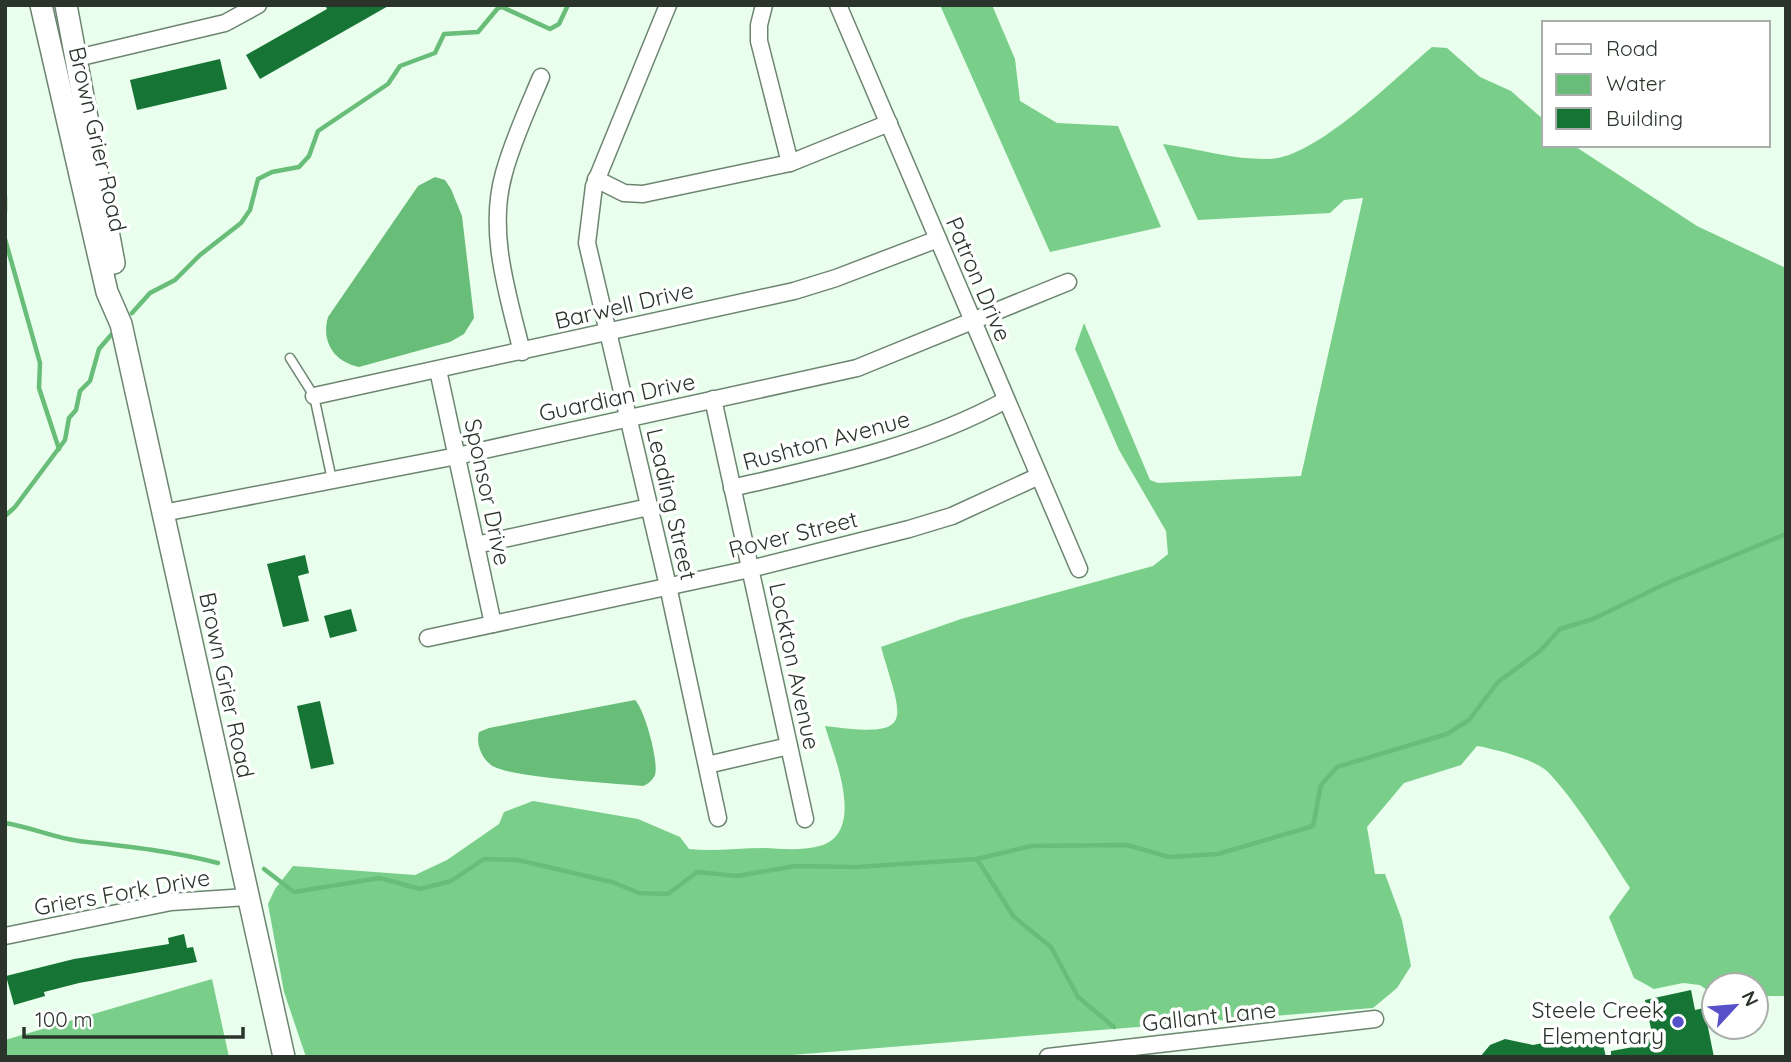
<svg xmlns="http://www.w3.org/2000/svg" width="1791" height="1062" font-family="Quicksand,sans-serif">
	<style>
		.forest { fill: #79cf89 }
		.water { fill: #68be79 }
		.lines { fill: none; stroke-linecap: round; stroke-linejoin: round }
		.stream { stroke: #68be79; stroke-width: 4.5 }
		.building { fill: #167434 }
		.lane-casing { stroke: #6d8570; stroke-width: 11 }
		.street-casing { stroke: #6d8570; stroke-width: 19 }
		.secondary-casing { stroke: #6d8570; stroke-width: 24 }
		.lane { stroke: #fff; stroke-width: 8 }
		.street { stroke: #fff; stroke-width: 16 }
		.secondary { stroke: #fff; stroke-width: 21 }
		.poi-dot { fill: #5651c8; stroke: #fff; stroke-width: 2.5 }
		.labels { text-anchor: middle; dominant-baseline: central; stroke-width: 7; stroke-linejoin: round; paint-order: stroke }
		.street-label { font-size: 23px; fill: #2a342b; stroke: #fff }
		.poi-label { font-size: 23px; fill: #2a342b; stroke: #fff; text-anchor: end }
	</style>
	<rect width="100%" height="100%" fill="#e9feec"/>
	<g class="forest">
		<polygon points="940,5 992,5 1015,59 1020,101 1057,123 1118,126 1161,227 1050,252"/>
		<path d="M 1432,47 L 1447,48 L 1480,77 L 1511,91 L 1544,120 L 1544,145 L 1573,145 L 1697,226 L 1786,268 L 1786,996 L 1756,996 L 1756,985 L 1714,985 L 1714,995 L 1700,985 L 1683,983 L 1654,989 L 1634,978 L 1609,917 L 1630,888 C 1608,854 1576,801 1548,772 C 1534,759 1495,749 1477,746 L 1461,765 L 1404,783 L 1367,827 L 1375,874 L 1385,874 L 1402,920 L 1411,966 L 1397,988 L 1373,1008 L 767,1057 L 306,1057 L 284,992 L 268,904 L 275,889 L 293,866 L 415,875 L 447,860 L 499,824 L 504,812 L 533,801 L 638,819 L 680,837 L 689,849 C 714,852 738,848 764,848 C 782,849 805,851 823,845 C 866,829 833,754 825,726 C 917,738 903,723 881,647 L 961,619 L 1153,566 L 1168,554 L 1166,531 L 1119,450 L 1075,349 L 1084,323 L 1150,480 L 1158,483 L 1301,476 L 1363,198 L 1344,200 L 1330,213 L 1198,220 L 1163,144 C 1199,149 1233,160 1270,159 C 1317,157 1395,78 1432,47 Z"/>
		<polygon points="212,979 229,1057 5,1057 5,1040"/>
	</g>
	<g class="water">
		<path d="M 435,177 L 445,180 L 451,189 L 462,216 L 474,318 L 464,334 L 450,342 L 359,367 C 334,362 321,342 328,317 L 418,186 Z"/>
		<path d="M 635,700 C 645,710 659,762 655,775 C 652,781 648,784 643,786 C 615,783 509,778 491,765 C 481,757 476,744 479,732 L 489,728 Z"/>
	</g>
	<g class="lines">
		<g class="stream">
			<polyline points="5,197 5,212"/>
			<polyline points="5,239 40,363 39,388 59,449"/>
			<polyline points="132,313 150,293 175,280 200,255 241,223 250,210 258,179 272,172 299,167 309,156 318,131 388,84 400,66 435,53 444,34 478,32 498,8 502,7 550,29 559,24 568,5"/>
			<polyline points="5,516 15,507 65,440 69,418 76,410 80,391 90,381 99,349 111,335"/>
			<path d="M 5,823 C 31,827 54,838 79,841 C 125,846 173,851 218,863"/>
			<polyline points="977,859 1014,917 1051,947 1078,997 1114,1027"/>
			<polyline points="264,869 294,892 380,878 420,889 451,881 484,859 518,860 612,882 639,893 668,894 697,872 737,876 795,866 857,867 977,859 1031,846 1127,845 1169,857 1218,854 1313,826 1321,785 1337,767 1447,734 1469,720 1498,682 1540,651 1560,629 1593,619 1667,583 1786,534"/>
		</g>
	</g>
	<g class="building">
		<polygon points="325,5 390,5 260,79 246,55 327,9"/>
		<polygon points="220,59 227,89 137,110 130,80"/>
		<polygon points="305,555 309,573 298,576 309,621 283,627 267,564"/>
		<polygon points="351,609 357,631 330,638 324,616"/>
		<polygon points="320,701 334,764 311,769 297,706"/>
		<polygon points="184,934 187,948 193,947 197,962 79,983 44,992 45,996 14,1005 6,976 74,959 169,944 168,938"/>
		<polygon points="1691,990 1695,1010 1704,1008 1714,1057 1611,1057 1611,1051 1639,1046 1638,1041 1653,1038 1645,1000"/>
		<polygon points="1600,1032 1606,1057 1480,1057 1490,1045 1505,1039 1533,1045"/>
	</g>
	<g class="lines">
		<defs>
			<polyline id="lane" points="290,358 314,396 332,480"/>
			<g id="street">
				<polyline points="668,5 594,186 587,243 668,586 718,818"/>
				<polyline points="764,5 759,25 759,41 790,163"/>
				<polyline points="838,5 1079,569"/>
				<polyline points="77,58 225,23 258,5"/>
				<polyline points="596,179 624,193 643,194 790,163 889,123"/>
				<path d="M 522,352 C 508,295 487,232 504,173 C 513,140 528,108 541,77"/>
				<polyline points="438,370 493,624"/>
				<polyline points="314,396 794,291 836,278 938,239"/>
				<polyline points="713,399 805,819"/>
				<path d="M 732,488 C 827,466 920,447 1006,400"/>
				<polyline points="163,513 457,456 857,368 1068,282"/>
				<polyline points="476,545 649,507"/>
				<polyline points="428,638 750,569 909,529 952,516 1039,476"/>
				<polyline points="707,765 789,746"/>
				<polyline points="5,936 171,902 247,897"/>
				<polyline points="1048,1057 1375,1019"/>
			</g>
			<g id="secondary">
				<polyline points="41,5 107,292 121,324 284,1057"/>
				<polyline points="66,5 114,263"/>
			</g>
		</defs>
		<use href="#lane" class="lane-casing"/>
		<use href="#street" class="street-casing"/>
		<use href="#secondary" class="secondary-casing"/>
		<use href="#lane" class="lane"/>
		<use href="#street" class="street"/>
		<use href="#secondary" class="secondary"/>
	</g>
	<circle class="poi-dot" cx="1678" cy="1022" r="7"/>
	<g class="labels">
		<g class="street-label">
			<text transform="translate(98 139) rotate(77)">Brown Grier Road</text>
			<text transform="translate(979 279) rotate(67)">Patron Drive</text>
			<text transform="translate(624 305) rotate(-13)">Barwell Drive</text>
			<text transform="translate(617 397) rotate(-12)">Guardian Drive</text>
			<text transform="translate(826 440) rotate(-15)">Rushton Avenue</text>
			<text transform="translate(488 492) rotate(78)">Sponsor Drive</text>
			<text transform="translate(672 504) rotate(77)">Leading Street</text>
			<text transform="translate(793 534) rotate(-14)">Rover Street</text>
			<text transform="translate(795 666) rotate(78)">Lockton Avenue</text>
			<text transform="translate(227 685) rotate(78)">Brown Grier Road</text>
			<text transform="translate(122 892) rotate(-10)">Griers Fork Drive</text>
			<text transform="translate(1209 1016) rotate(-6)">Gallant Lane</text>
		</g>
		<g class="poi-label">
			<text x="1664" y="1009">Steele Creek<tspan x="1664" dy="26">Elementary</tspan></text>
		</g>
	</g>
	<rect width="1791" height="1062" fill="none" stroke="#2a342b" stroke-width="14"/>
	<rect x="1542" y="21" width="228" height="126" fill="#ffffff" stroke="#aaaeaa" stroke-width="2"/>
	<rect x="1556" y="44" width="35" height="10" fill="#ffffff" stroke="#aaaeaa" stroke-width="2"/>
	<text x="1606" y="56" font-size="21" fill="#2a342b">Road</text>
	<rect x="1556" y="74" width="35" height="21" fill="#68be79" stroke="#aaaeaa" stroke-width="2"/>
	<text x="1606" y="91" font-size="21" fill="#2a342b">Water</text>
	<rect x="1556" y="108" width="35" height="21" fill="#167434" stroke="#aaaeaa" stroke-width="2"/>
	<text x="1606" y="126" font-size="21" fill="#2a342b">Building</text>
	<g transform="translate(1735 1006) rotate(64)"><circle r="33" fill="#ffffff" stroke="#aaaeaa" stroke-width="2"/>
	<path d="M0-5L12 26L0 18L-12 26Z" fill="#5651c8"/>
	<text y="-10" font-size="19" font-weight="bold" text-anchor="middle" fill="#2a342b">N</text>
	</g>
	<path d="M24 1027v10h219v-10" fill="none" stroke="#2a342b" stroke-width="3.5"/>
	<text x="35" y="1027" font-size="21" fill="#2a342b" stroke="#ffffff" stroke-width="5" paint-order="stroke">100 m</text>
</svg>
